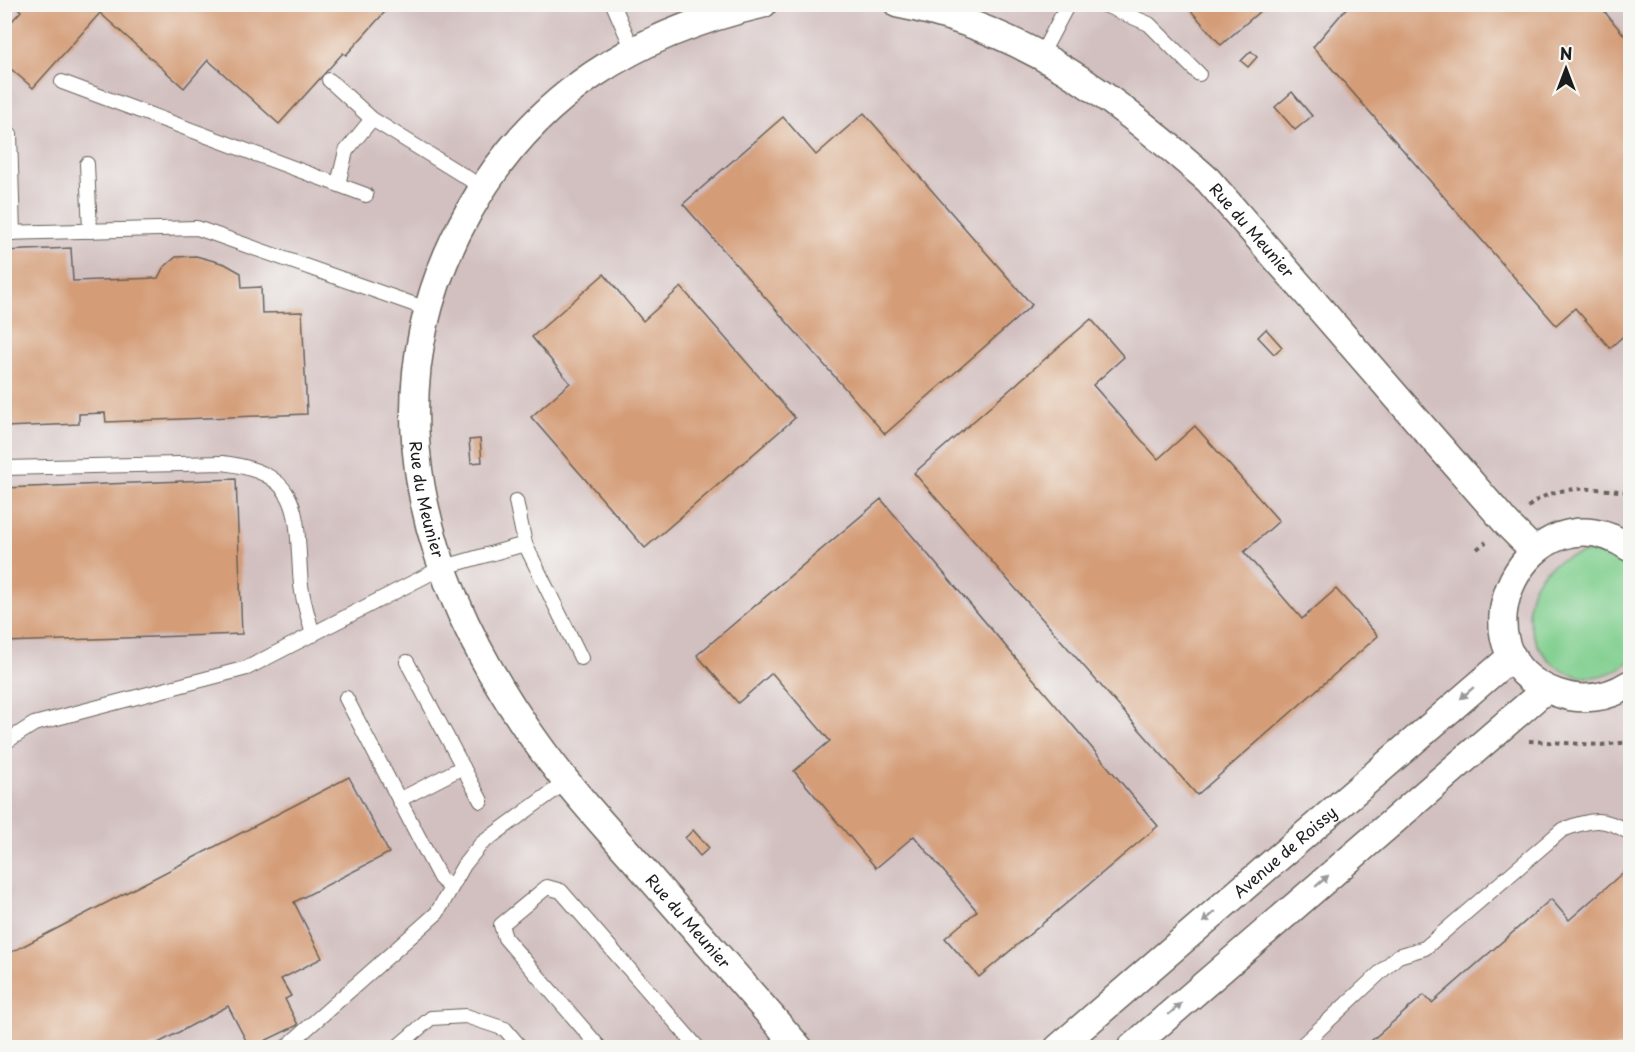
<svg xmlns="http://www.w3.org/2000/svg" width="1635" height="1052" viewBox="0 0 1635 1052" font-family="'Playpen Sans',sans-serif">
  <rect width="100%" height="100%" fill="#f6f6f2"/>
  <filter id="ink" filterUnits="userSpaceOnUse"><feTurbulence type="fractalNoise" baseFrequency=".0167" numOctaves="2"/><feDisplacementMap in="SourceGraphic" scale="12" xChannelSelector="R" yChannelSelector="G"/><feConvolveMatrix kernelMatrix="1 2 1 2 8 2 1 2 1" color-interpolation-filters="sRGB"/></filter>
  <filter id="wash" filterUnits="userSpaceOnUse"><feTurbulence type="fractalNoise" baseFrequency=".008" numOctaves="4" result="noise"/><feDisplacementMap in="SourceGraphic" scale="24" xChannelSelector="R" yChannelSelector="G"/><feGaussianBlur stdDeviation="1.35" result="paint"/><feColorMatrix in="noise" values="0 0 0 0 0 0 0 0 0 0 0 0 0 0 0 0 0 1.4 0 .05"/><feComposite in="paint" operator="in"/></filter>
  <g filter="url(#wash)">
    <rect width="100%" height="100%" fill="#f3e3cc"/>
    <rect fill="#d2bfc0" x="5" y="5" width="1625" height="1042"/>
    <path fill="#81cf8f" stroke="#4e7656" stroke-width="1.5" d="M 1590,552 L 1605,554 L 1630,567 L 1630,661 C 1543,727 1474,567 1590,552 Z"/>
    <g id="blocks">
      <g fill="#d49c77">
        <polygon points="14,4 392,4 346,55 343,53 279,124 208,60 184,88 100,13 33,88 4,63 4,30 21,11"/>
        <polygon points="1185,4 1268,4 1221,45"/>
        <polygon points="1350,4 1598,4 1630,42 1630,330 1610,348 1575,308 1556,325 1313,47"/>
        <polygon points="1251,51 1257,57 1248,67 1241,61"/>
        <polygon points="1292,92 1312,116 1295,130 1275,107"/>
        <polygon points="864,113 1032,305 885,434 683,204 783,117 816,155"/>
        <polygon points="71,248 73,281 158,278 163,268 176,257 196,256 225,264 241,273 242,288 261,287 262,313 302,312 307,414 106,422 105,413 79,414 79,424 4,427 4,251"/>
        <polygon points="604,274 643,321 681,287 795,418 645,548 531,417 570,383 532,337"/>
        <polygon points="1091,319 1124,357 1093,385 1158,459 1195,426 1279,521 1244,552 1302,619 1336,589 1378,636 1197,795 914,473"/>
        <polygon points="1266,329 1282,347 1274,354 1258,337"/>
        <polygon points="480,439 482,462 471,463 469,440"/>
        <polygon points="236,479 242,634 4,642 4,488"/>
        <polygon points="881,499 1158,826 979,977 945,938 977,911 914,836 876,868 794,771 830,741 772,673 738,703 697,655"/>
        <polygon points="349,777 389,853 294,902 322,958 281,979 291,996 285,999 298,1025 250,1048 228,1006 149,1048 4,1048 4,956"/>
        <polygon points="693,830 709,848 700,856 685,838"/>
        <polygon points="1627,869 1630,873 1630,1048 1363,1048 1424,995 1432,1003 1551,899 1569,920"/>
      </g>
    </g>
  </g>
  <g filter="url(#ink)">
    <use href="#blocks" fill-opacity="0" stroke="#67625a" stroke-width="1.5"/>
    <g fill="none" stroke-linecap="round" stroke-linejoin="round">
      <defs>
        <g id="service">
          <polyline points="613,4 633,50"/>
          <polyline points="1102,4 1149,24 1199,74"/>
          <polyline points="1041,55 1068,4"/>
          <polyline points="329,80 372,119 482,187"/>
          <polyline points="62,82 366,195"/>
          <polyline points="10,134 13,233"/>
          <polyline points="87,164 90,231"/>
          <polyline points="338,184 346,151 372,119"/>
          <polyline points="4,233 197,228 427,309"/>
          <path d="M 4,468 L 223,463 C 307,474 295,517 301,585 C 303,602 309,619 313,635"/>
          <polyline points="525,544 581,658"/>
          <polyline points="407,662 481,801"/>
          <polyline points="346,698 440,878 451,888"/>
          <polyline points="4,743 34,724 247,668 441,568 525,544 516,501"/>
          <polyline points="399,800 463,767"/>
          <polyline points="285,1048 437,913 464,865 481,844 567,781"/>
          <polyline points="396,1048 431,1018 466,1016 505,1029 521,1048"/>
          <polyline points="600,1048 505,938 501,925 547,887 561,891 698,1048"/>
          <path d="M 1299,1048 L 1398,956 L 1425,948 L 1562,830 C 1592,819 1603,816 1630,833"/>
        </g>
        <g id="minor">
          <path id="s1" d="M 763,4 C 636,33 534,95 469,211 C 365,395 422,584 539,746 C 573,793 614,836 652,880 C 701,936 750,992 799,1048"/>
          <path id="s2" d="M 898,4 C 1024,28 1114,97 1208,180 L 1508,525 L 1534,551"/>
          <path d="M 1630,548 C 1531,479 1442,653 1557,693 C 1582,702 1608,698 1630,684"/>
          <path id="s3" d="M 1058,1048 L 1512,656"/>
          <polyline points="1131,1048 1546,689"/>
        </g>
      </defs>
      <use href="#service" stroke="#67625a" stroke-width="16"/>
      <use href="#minor" stroke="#67625a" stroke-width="30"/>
      <g stroke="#67625a" stroke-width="4" stroke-dasharray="4.5 4.5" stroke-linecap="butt">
        <path d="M 1528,507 C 1556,482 1595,489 1630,492"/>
        <polyline points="1477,549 1486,542"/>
        <polyline points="1529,741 1601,745 1630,742"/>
      </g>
      <use href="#service" stroke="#fff" stroke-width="14"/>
      <use href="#minor" stroke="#fff" stroke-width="27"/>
    </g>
    <defs><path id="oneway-solid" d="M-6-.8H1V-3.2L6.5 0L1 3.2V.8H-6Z" transform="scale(1.5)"/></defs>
    <g fill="#999">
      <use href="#oneway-solid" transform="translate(1467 693) rotate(139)"/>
      <use href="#oneway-solid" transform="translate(1322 881) rotate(-41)"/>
      <use href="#oneway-solid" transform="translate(1209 917) rotate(139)"/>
      <use href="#oneway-solid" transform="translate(1175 1009) rotate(-41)"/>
    </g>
  </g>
  <g text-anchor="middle" stroke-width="5" stroke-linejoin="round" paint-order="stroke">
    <g font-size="16" fill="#1c1c1c" stroke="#f6f6f2">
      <text dy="6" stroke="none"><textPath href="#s2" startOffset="428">Rue du Meunier</textPath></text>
      <text dy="6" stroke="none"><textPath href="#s1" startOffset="670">Rue du Meunier</textPath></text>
      <text dy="6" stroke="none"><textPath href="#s3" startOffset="300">Avenue de Roissy</textPath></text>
      <text dy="6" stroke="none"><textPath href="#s1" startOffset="1174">Rue du Meunier</textPath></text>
    </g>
  </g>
  <rect width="1635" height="1052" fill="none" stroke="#f6f6f2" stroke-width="24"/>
  <g transform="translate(1566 69)" stroke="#f6f6f2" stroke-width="4.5" paint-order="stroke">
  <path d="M0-4.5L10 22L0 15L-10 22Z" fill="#1c1c1c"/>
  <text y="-9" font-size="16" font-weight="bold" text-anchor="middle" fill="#1c1c1c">N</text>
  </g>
</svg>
